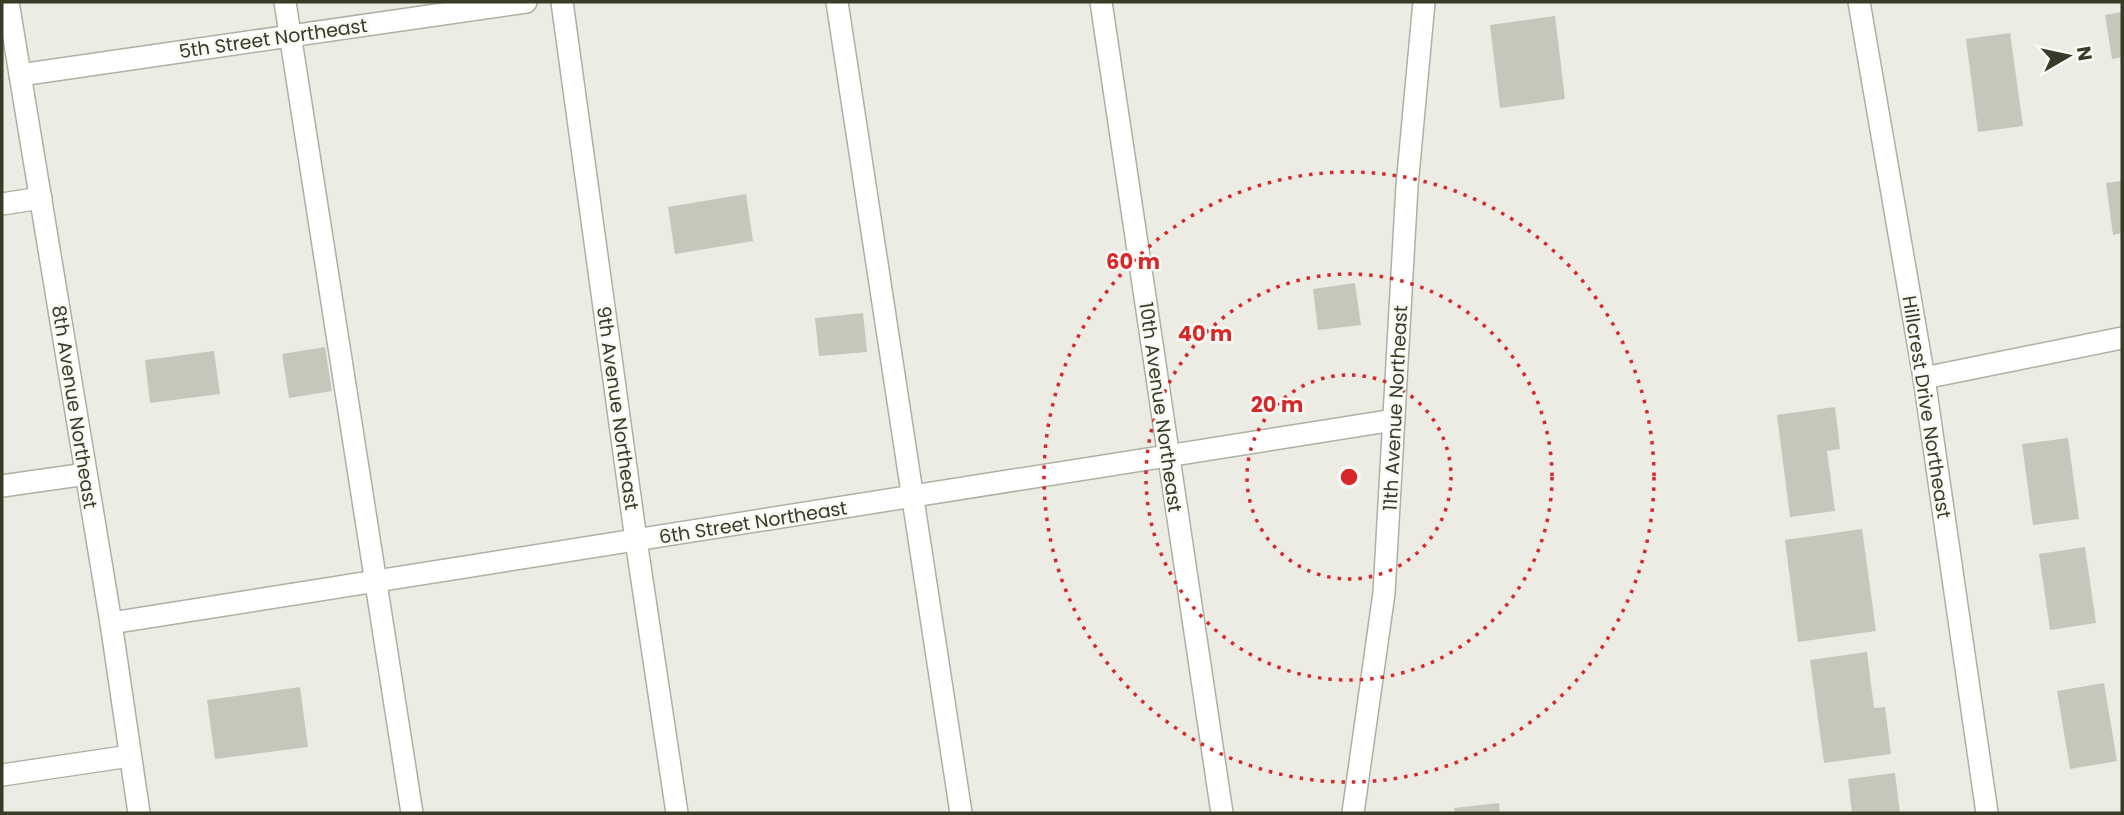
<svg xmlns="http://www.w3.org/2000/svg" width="2124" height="815" viewBox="0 0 2124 815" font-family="Poppins,sans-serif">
  <rect width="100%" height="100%" fill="#ecece4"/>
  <g fill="#c6c7ba">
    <polygon points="2122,12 2122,57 2112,59 2105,15"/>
    <polygon points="1555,16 1565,99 1500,108 1490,25"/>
    <polygon points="2010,33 2023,126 1978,132 1966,39"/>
    <polygon points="2122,181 2122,233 2113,235 2106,183"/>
    <polygon points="746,194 753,241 675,254 668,207"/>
    <polygon points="1355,283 1361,325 1318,330 1313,289"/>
    <polygon points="863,313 867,352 819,356 815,318"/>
    <polygon points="325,347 332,391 289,398 282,354"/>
    <polygon points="214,351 220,394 150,403 145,360"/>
    <polygon points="1835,407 1840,449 1827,451 1835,511 1790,517 1777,415"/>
    <polygon points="2068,438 2079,519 2033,525 2022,444"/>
    <polygon points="1862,529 1876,631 1798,642 1785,540"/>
    <polygon points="2085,547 2096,623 2050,630 2039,554"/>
    <polygon points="1867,652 1874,708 1885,707 1891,754 1824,763 1810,660"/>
    <polygon points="2104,683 2117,761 2070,769 2057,691"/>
    <polygon points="300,687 308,747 215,759 207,700"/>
    <polygon points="1895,773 1900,813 1852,813 1848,779"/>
    <polygon points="1499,803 1500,813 1455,813 1454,808"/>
  </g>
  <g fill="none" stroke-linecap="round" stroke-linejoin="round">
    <defs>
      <g id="minor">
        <polyline points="8,2 111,623 139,813"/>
        <polyline points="285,2 412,813"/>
        <polyline points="562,2 636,540 677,813"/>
        <polyline points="837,2 961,813"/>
        <polyline points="1101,2 1222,813"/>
        <polyline points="1859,2 1924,378 1987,813"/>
        <polyline points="20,75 526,2"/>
        <polyline points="2,204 41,198"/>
        <polyline points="1924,378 2122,338"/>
        <polyline points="2,486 86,474"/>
        <polyline points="111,623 1394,420"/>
        <polyline points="2,775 130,756"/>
        <polyline points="1353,813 1384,593 1407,186 1424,2"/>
      </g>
    </defs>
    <use href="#minor" stroke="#aeb0a3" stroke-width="24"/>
    <use href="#minor" stroke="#fff" stroke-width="21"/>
  </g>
  <g fill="none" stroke="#d62828" stroke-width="3.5" stroke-dasharray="3.5 7">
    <circle cx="1349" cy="477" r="102"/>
    <circle cx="1349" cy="477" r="203"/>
    <circle cx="1349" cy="477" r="305"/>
  </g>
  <g text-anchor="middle" stroke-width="5" stroke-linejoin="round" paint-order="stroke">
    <g font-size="19" fill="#363c25" stroke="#f9f9f5">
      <text transform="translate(273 38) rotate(-8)" y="7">5th Street Northeast</text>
      <text transform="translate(75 407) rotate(81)" y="7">8th Avenue Northeast</text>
      <text transform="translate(1161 407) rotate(82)" y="7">10th Avenue Northeast</text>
      <text transform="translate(1927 407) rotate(81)" y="7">Hillcrest Drive Northeast</text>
      <text transform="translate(618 408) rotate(82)" y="7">9th Avenue Northeast</text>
      <text transform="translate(1395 408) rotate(-87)" y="7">11th Avenue Northeast</text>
      <text transform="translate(753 522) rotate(-9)" y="7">6th Street Northeast</text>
    </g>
  </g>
  <circle cx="1349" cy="477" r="10" fill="#d62828" stroke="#f9f9f5" stroke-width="3.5"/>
  <g font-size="21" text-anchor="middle" font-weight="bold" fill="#d62828" stroke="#f9f9f5" stroke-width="5" stroke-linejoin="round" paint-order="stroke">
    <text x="1133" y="269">60 m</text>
    <text x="1205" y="341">40 m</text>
    <text x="1277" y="412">20 m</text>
  </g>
  <rect width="2124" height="815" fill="none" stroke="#363c25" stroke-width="7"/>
  <g transform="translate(2068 56) rotate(81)" stroke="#f9f9f5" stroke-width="5" paint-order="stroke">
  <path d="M0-5L12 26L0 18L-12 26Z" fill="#363c25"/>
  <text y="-10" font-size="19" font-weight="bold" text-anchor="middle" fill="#363c25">N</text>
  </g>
</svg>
